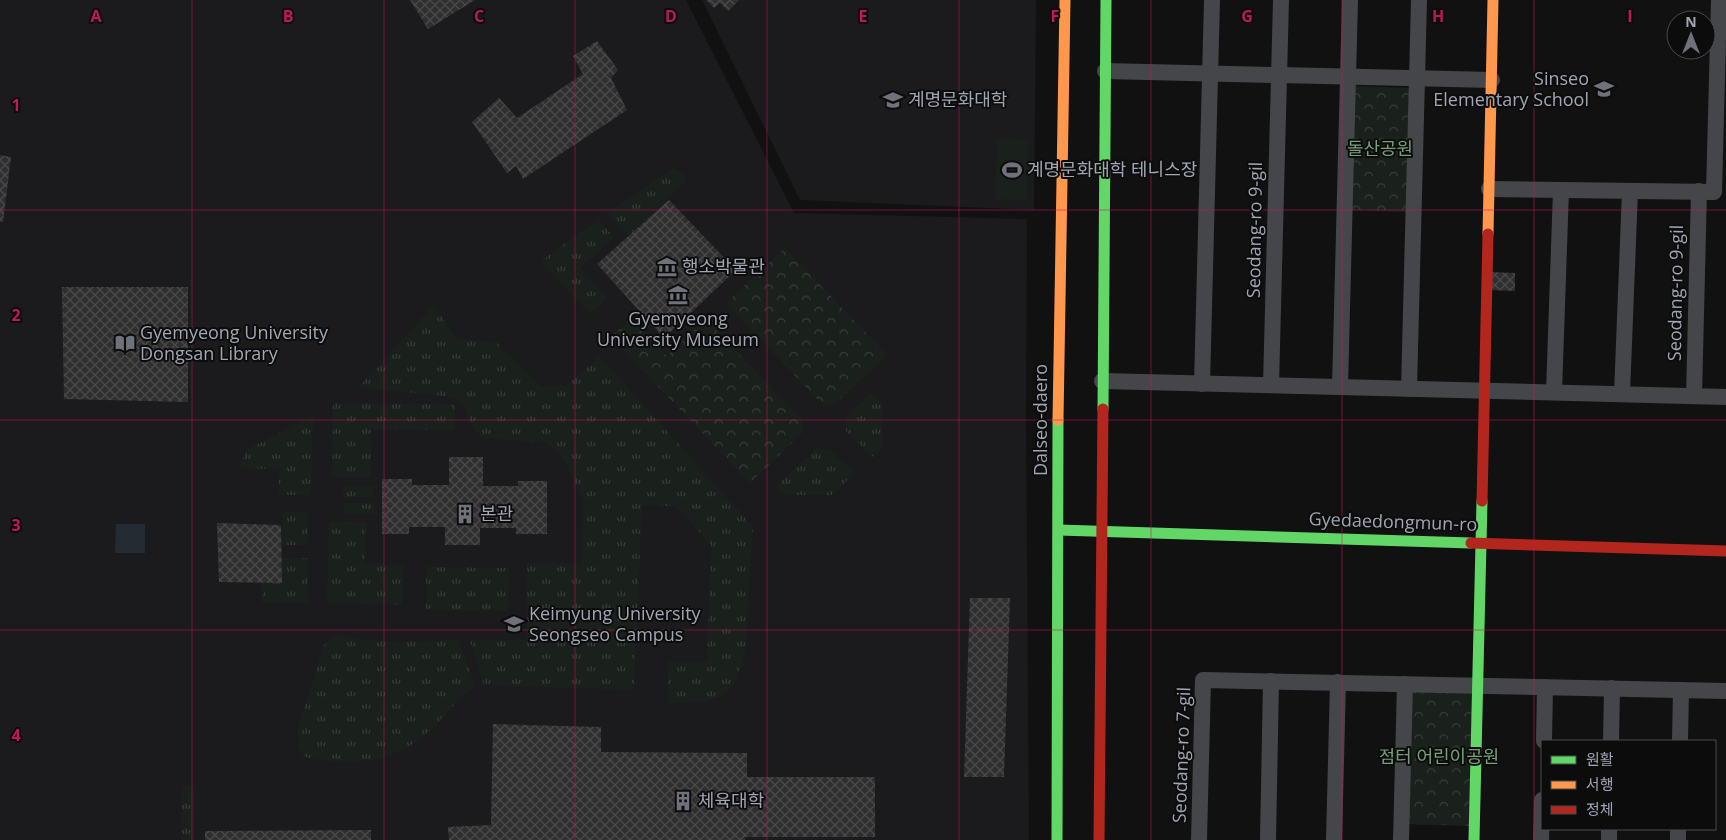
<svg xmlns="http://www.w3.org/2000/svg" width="1726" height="840" viewBox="0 0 1726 840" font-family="'Open Sans','Noto Sans KR',sans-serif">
  <defs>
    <pattern id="grass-tufts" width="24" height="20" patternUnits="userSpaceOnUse" patternTransform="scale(1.25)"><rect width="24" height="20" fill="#1a201b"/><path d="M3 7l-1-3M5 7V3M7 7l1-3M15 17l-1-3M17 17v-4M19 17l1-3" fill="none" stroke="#383d3a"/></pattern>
    <pattern id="park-crowns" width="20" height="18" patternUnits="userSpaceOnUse" patternTransform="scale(1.25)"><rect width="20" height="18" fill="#1a201b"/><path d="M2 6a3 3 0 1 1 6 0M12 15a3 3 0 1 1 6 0" fill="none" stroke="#383d3a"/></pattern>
    <pattern id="building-cross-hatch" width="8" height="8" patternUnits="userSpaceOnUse" patternTransform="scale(1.25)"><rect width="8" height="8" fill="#2f2f30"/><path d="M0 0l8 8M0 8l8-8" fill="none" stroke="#4a4a4c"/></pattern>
  </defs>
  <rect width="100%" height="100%" fill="#111"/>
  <g fill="#1b1b1d">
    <polygon points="0,0 686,0 794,213 1027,219 1026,418 1029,840 0,840"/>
    <polygon points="702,0 1036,0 1034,210 800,200"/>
  </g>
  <g fill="url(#grass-tufts)">
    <polygon points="674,168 688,179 628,236 607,213"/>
    <polygon points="598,220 614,237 580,268 607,298 590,314 541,261"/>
    <path d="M 434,305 L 456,339 L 496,342 L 540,386 L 566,386 L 599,356 L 753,527 L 745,654 L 734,684 L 726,694 L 706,701 L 668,704 L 668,662 L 707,662 L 711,545 L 676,506 L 642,505 L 634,690 L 484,685 L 470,640 L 527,640 L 527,563 L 582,564 L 583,499 L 563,458 L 558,451 L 545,443 L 482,437 C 467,426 472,406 452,397 L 359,387 Z"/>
    <polygon points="871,393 882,403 882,448 872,457 846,431 846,417"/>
    <polygon points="333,403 455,404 455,430 372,429 371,477 332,477"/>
    <polygon points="313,416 311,495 279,495 279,469 240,468 246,450"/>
    <polygon points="817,448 830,450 854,473 832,495 786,495 776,486"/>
    <polygon points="343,486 374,486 373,497 343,497"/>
    <rect x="344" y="503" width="30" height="11"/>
    <polygon points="283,512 308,512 308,545 282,545"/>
    <polygon points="329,521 366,522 365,563 403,565 402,605 327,603"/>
    <polygon points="282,558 308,558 308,603 262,603 262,583 282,582"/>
    <polygon points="426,567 509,568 508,611 426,610"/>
    <path d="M 340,635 C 352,636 363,640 375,641 C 402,643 430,641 458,639 L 475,686 C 455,700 443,720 425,735 C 394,762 344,767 305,757 L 298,747 L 298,728 L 324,645 L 331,638 Z"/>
    <polygon points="182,786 195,786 194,840 181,840"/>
  </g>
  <g fill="url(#park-crowns)">
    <polygon points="1353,86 1412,88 1407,212 1349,210"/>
    <polygon points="785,248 887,355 834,405 822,404 726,303"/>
    <polygon points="631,318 667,356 706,319 802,420 803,432 750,483 611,337"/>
    <polygon points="1408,688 1473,690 1469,826 1405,824"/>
  </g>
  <polygon fill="#1a201b" points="997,139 1028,140 1027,201 995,199"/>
  <polygon fill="#252b33" points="116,524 145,524 145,553 115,553"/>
  <g fill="url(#building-cross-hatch)">
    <polygon points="410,0 475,0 428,29"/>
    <polygon points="706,0 739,0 728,11 720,3 714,8"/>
    <polygon points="597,41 618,70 611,78 627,110 523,179 516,166 507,173 472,122 499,98 517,118 583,74 573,56"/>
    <polygon points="0,155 11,157 3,222 0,221"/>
    <polygon points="669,200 736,270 664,338 597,264"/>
    <polygon points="1490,272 1515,273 1515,291 1489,290"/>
    <polygon points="62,287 188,287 188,402 64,399"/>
    <polygon points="449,457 483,457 483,486 518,486 518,481 547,481 547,534 516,534 516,528 480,528 480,545 445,545 445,527 409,527 409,534 382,534 382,479 412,479 412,485 449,485"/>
    <polygon points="217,523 281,525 282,583 219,582"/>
    <polygon points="970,598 1010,598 1004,777 964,777"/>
    <polygon points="493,724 601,727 601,752 747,753 747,777 875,777 875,837 745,837 745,840 449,840 448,827 491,825"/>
    <polygon points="371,830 371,840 205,840 205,831"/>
  </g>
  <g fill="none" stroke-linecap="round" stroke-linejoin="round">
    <g stroke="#45464a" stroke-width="16">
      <polyline points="1105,71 1492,80"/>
      <polyline points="1489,189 1714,192 1719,0"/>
      <polyline points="1102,381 1726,397"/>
      <polyline points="1202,384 1212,0"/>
      <polyline points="1271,385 1281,0"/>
      <polyline points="1340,387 1350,0"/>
      <polyline points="1409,389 1419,0"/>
      <polyline points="1554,392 1561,190"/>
      <polyline points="1622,394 1630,191"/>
      <polyline points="1694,396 1699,191"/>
      <polyline points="1544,741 1545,687"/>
      <polyline points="1611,741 1612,688"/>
      <polyline points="1680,741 1681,690"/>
      <polyline points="1199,840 1203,680 1726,691"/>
      <polyline points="1268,840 1271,681"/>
      <polyline points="1334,840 1338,682"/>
      <polyline points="1401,840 1405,684"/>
      <polyline points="1541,840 1542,800"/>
      <polyline points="1609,840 1609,829"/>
      <polyline points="1678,840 1678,829"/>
    </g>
    <g stroke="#63d668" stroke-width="11">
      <polyline points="1103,409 1106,0"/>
      <polyline points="1059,530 1471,543"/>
      <polyline points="1057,840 1058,420"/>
      <polyline points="1474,840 1482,501"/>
    </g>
    <g stroke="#ff974d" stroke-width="11">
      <polyline points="1488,234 1493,0"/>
      <polyline points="1058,420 1065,0"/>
    </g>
    <g stroke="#b3261e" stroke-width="11">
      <polyline points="1482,501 1488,234"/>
      <polyline points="1471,543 1726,551"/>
      <polyline points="1099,840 1103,409"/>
    </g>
  </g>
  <path fill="none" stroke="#c2185b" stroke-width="1" stroke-opacity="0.55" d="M 192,0 L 192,840M 384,0 L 384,840M 575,0 L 575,840M 767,0 L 767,840M 959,0 L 959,840M 1151,0 L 1151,840M 1342,0 L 1342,840M 1534,0 L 1534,840M 0,210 L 1726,210M 0,420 L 1726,420M 0,630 L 1726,630"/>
  <defs>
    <symbol id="school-bare" viewBox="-9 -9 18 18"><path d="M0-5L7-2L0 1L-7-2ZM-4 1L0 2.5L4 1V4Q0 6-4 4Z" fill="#6f727a" stroke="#0c0c0d" stroke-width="2.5" paint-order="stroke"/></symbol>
    <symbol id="university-bare" viewBox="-9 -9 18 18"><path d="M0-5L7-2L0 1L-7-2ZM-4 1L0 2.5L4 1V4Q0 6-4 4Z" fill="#6f727a" stroke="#0c0c0d" stroke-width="2.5" paint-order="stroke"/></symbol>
    <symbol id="stadium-bare" viewBox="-9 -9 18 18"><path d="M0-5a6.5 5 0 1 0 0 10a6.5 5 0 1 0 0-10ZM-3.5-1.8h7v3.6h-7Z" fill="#6f727a" stroke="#0c0c0d" stroke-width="2.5" paint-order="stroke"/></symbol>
    <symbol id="museum-bare" viewBox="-9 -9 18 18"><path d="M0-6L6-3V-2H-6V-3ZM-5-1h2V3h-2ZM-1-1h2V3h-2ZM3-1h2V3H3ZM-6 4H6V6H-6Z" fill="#6f727a" stroke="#0c0c0d" stroke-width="2.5" paint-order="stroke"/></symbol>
    <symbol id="library-bare" viewBox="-9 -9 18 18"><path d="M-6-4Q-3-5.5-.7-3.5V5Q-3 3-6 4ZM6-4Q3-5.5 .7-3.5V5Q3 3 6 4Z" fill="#6f727a" stroke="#0c0c0d" stroke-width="2.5" paint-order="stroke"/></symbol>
    <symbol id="building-bare" viewBox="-9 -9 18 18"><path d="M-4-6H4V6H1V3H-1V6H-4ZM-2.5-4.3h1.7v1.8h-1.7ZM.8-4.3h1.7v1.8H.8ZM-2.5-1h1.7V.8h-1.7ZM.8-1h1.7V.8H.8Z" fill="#6f727a" stroke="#0c0c0d" stroke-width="2.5" paint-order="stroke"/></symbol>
  </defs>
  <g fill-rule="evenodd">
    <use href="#school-bare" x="1590" y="75" width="28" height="28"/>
    <use href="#university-bare" x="879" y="86" width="28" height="28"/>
    <use href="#stadium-bare" x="998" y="156" width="28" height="28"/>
    <use href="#museum-bare" x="653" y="253" width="28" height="28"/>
    <use href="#museum-bare" x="664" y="281" width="28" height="28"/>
    <use href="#library-bare" x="111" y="329" width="28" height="28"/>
    <use href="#building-bare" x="451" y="500" width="28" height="28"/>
    <use href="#university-bare" x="500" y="610" width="28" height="28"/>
    <use href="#building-bare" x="669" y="787" width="28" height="28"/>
  </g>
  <g text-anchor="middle" stroke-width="4" stroke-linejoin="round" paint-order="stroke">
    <g font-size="18" fill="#a1a6b3" stroke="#0c0c0d" text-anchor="start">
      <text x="1589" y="85" text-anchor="end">Sinseo<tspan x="1589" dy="21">Elementary School</tspan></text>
      <text x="908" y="106">계명문화대학</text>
      <text x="1027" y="176">계명문화대학 테니스장</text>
      <text x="682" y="273">행소박물관</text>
      <text x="678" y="325" text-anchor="middle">Gyemyeong<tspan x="678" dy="21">University Museum</tspan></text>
      <text x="140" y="339">Gyemyeong University<tspan x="140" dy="21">Dongsan Library</tspan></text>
      <text x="480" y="520">본관</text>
      <text x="529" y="620">Keimyung University<tspan x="529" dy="21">Seongseo Campus</tspan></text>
      <text x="698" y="807">체육대학</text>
    </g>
    <g font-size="18" fill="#779f7c" stroke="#0c0c0d">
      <text x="1380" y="155">돌산공원</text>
      <text x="1439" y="763">점터 어린이공원</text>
    </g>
    <g font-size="18" fill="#a1a6b3" stroke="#0c0c0d">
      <text transform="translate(1255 230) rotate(-89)" y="6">Seodang-ro 9-gil</text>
      <text transform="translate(1676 293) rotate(-89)" y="6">Seodang-ro 9-gil</text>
      <text transform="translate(1041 420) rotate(-90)" y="6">Dalseo-daero</text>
      <text transform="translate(1393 522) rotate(2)" y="6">Gyedaedongmun-ro</text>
      <text transform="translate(1182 755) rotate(-88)" y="6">Seodang-ro 7-gil</text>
    </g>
  </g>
  <g font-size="16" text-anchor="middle" font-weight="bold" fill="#c2185b" stroke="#0c0c0d" stroke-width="4" stroke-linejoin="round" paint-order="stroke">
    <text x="96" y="22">A</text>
    <text x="288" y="22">B</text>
    <text x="479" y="22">C</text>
    <text x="671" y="22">D</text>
    <text x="863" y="22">E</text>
    <text x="1055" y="22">F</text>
    <text x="1247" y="22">G</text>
    <text x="1438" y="22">H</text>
    <text x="1630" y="22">I</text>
    <text x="16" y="111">1</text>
    <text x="16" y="321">2</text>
    <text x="16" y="531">3</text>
    <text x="16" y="741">4</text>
  </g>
  <rect x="1541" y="740" width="175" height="90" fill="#0c0c0d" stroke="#484a4f"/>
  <rect x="1551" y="756" width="25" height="8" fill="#63d668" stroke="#484a4f"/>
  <text x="1586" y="765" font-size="15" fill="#a1a6b3">원활</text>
  <rect x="1551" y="781" width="25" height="8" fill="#ff974d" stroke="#484a4f"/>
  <text x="1586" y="790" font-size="15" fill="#a1a6b3">서행</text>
  <rect x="1551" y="806" width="25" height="8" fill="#b3261e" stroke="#484a4f"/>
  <text x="1586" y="815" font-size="15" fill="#a1a6b3">정체</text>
  <g transform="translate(1691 35)"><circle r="24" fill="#0c0c0d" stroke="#484a4f"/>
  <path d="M0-4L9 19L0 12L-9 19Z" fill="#6f727a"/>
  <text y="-8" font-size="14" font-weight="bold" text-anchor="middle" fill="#a1a6b3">N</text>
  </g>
</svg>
